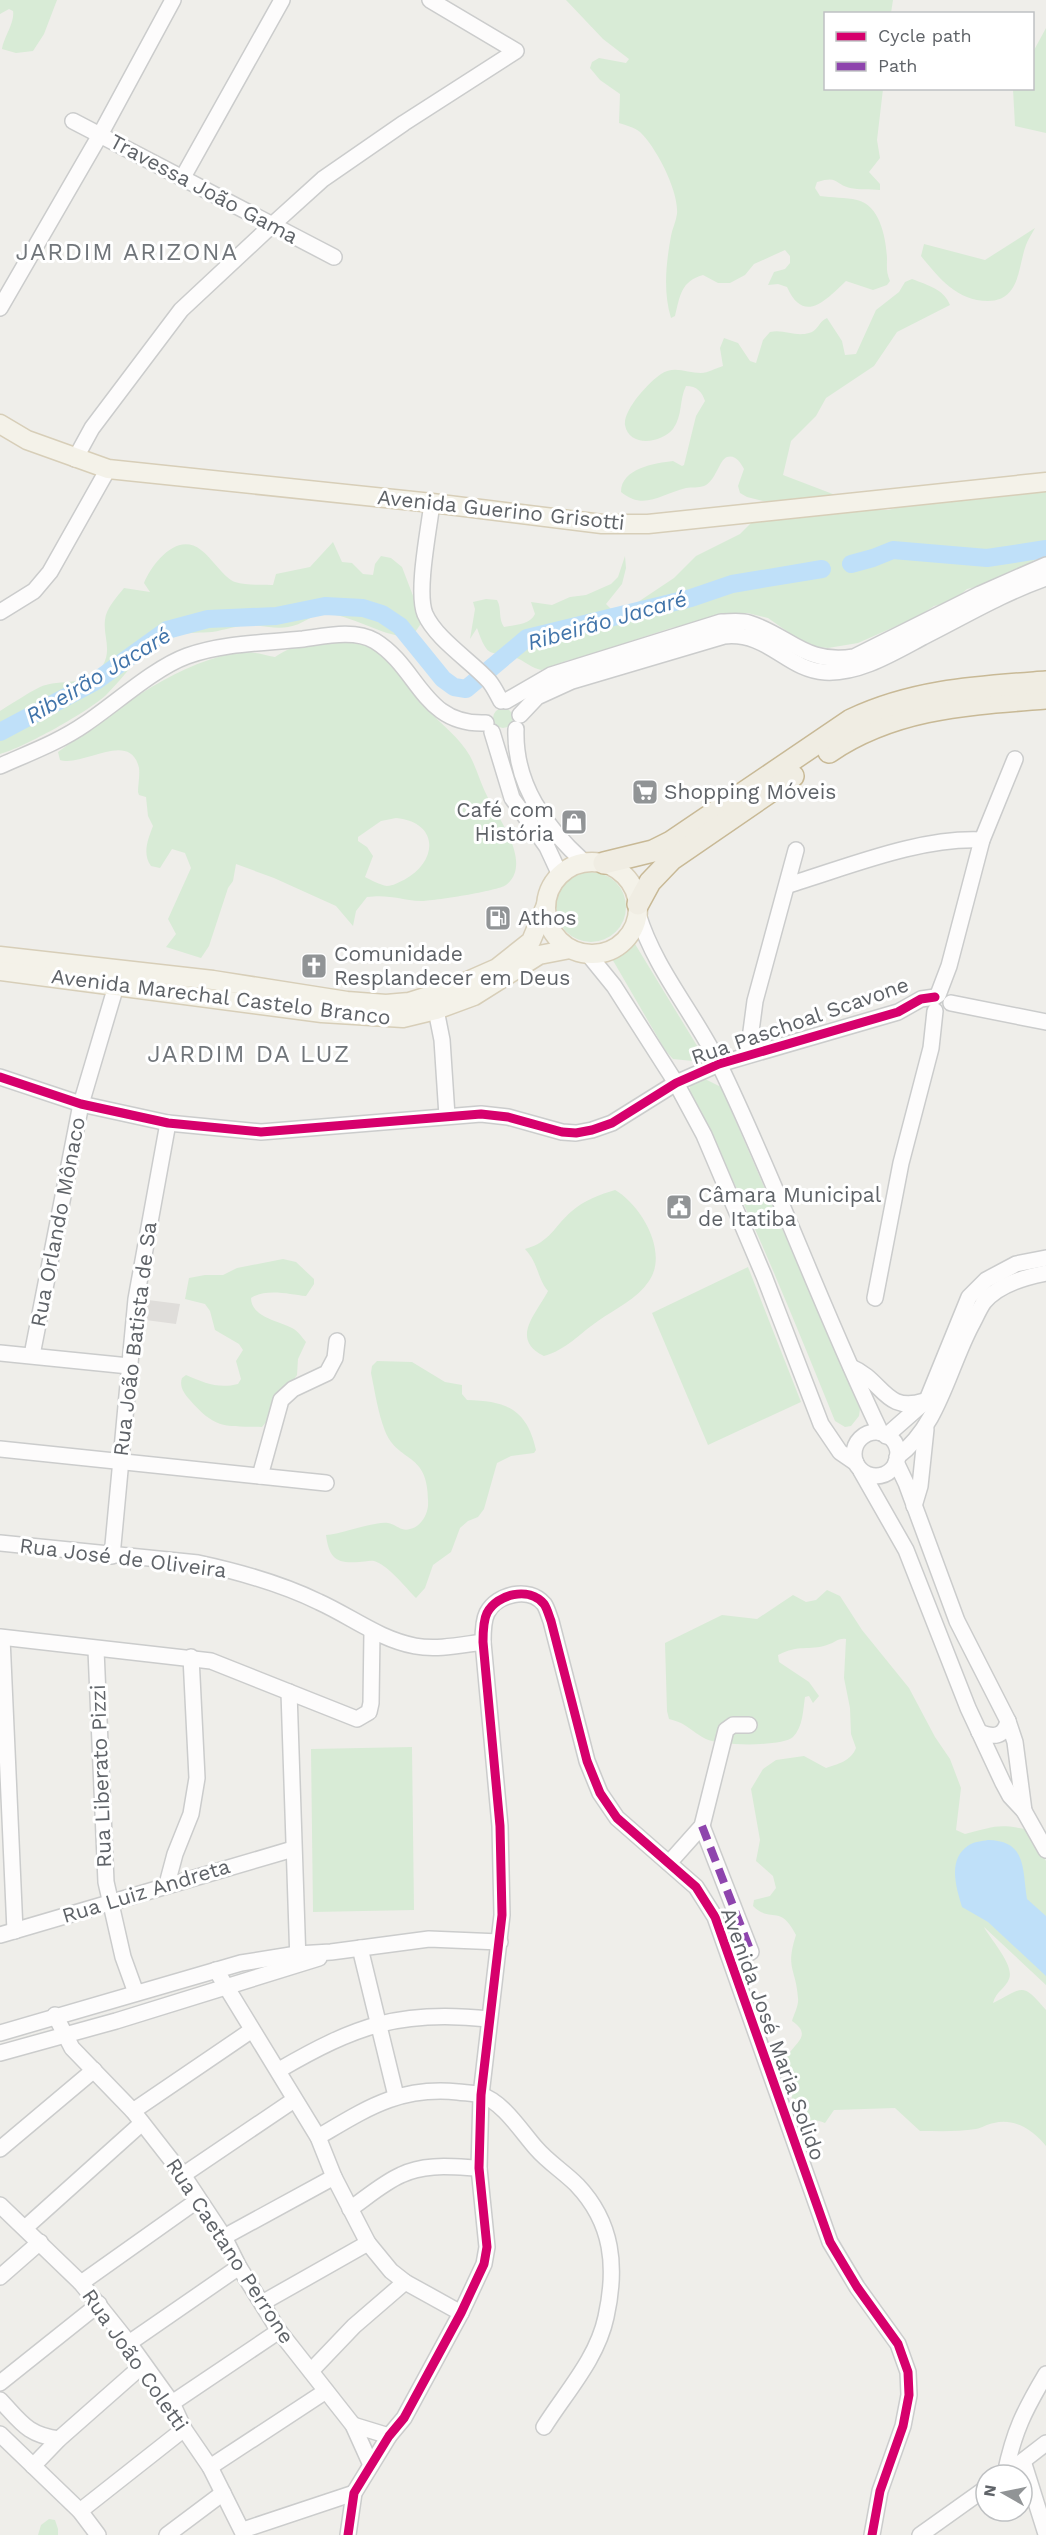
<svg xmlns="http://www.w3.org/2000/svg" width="1046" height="2535" viewBox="0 0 1046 2535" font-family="'Work Sans',sans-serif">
  <rect width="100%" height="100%" fill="#efeeea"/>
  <polygon fill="#dfddda" points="140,1299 180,1304 176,1324 138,1319"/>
  <g fill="#d8ebd6" fill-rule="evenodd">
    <path d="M 0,0 L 57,0 L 44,34 L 33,51 L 16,53 L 2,49 C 4,37 15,22 13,11 L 9,9 L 0,14 Z"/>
    <path d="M 566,0 L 893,0 L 891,13 L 826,14 L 826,88 L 883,89 L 877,140 L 880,158 L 869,172 L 880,184 L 880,190 C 870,189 859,190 850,188 C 834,184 839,175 817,182 L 815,188 L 820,196 C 832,198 845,197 857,200 C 880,205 886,238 887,258 C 887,267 886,272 890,281 L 887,285 L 873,290 L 846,281 C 826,300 804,325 787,287 L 778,284 L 768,285 L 774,272 L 785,269 L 790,263 L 790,256 L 785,250 L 754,264 L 745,275 L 730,283 L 718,283 L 703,275 C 681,281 680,296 675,316 L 671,318 C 663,292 666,263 671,236 C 672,229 676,222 677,214 C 679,191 656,147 640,132 C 634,127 625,125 619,123 L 620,94 L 600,80 L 590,68 L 592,62 L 599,58 L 626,63 L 629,59 L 603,39 Z"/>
    <polygon points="1046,28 1046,133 1015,126 1013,89 1032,88 1033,52"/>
    <path d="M 1035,228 C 1032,234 1028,239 1026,245 C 1021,258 1020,277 1012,289 C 1006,298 997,301 988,301 C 957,301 939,278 921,256 L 924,244 L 985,260 Z"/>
    <path d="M 912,279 C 927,285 944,289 950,305 L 897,332 L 874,366 L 826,398 L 816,416 L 791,441 L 783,475 L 872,509 L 888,510 L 924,501 L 1046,488 L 1046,554 L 991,583 L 967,589 L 952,602 L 934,606 L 919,616 L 858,643 L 828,648 L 808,646 L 768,618 L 747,613 L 671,628 L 631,641 L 606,653 L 589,658 L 569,660 L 541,670 C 532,668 527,663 519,659 C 492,646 490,666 477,628 L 470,639 L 475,609 L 473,602 L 486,599 L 497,600 C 502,608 498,619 504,627 C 514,625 530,625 535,614 L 531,602 L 552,605 L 570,597 L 586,595 L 611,584 L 618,577 L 625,556 L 626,568 L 622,584 L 606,604 L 611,609 L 632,606 L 674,578 L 696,556 L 740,534 L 771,503 L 747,497 L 740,493 L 738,486 L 744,469 C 741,463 735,454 727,457 C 719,460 716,481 704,486 C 699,488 691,487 686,488 C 661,494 644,511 621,492 C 621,468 656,463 673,461 L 682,466 L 684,465 L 696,416 L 705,401 C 702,392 697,386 686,386 C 679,400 683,415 673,429 C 662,443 629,448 625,425 C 623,410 649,382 661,374 C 674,365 687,373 701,373 C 708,373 716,368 723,366 L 720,348 L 724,338 L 738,343 L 750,361 L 756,363 L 763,340 L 770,332 C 784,329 795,337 809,333 C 818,331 819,321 827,318 L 842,341 L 845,355 L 856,354 L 876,310 L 899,292 L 905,282 Z"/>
    <path d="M 333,542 L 342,562 L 352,563 L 363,574 L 373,575 L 375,564 L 381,556 L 391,558 L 402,567 L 420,614 L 420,625 L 413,635 C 390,642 353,614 326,614 C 311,614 303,625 288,627 C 277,629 264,626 252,625 C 238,625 225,630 212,632 C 201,633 190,632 180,635 C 142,645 132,669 107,694 C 90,711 23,748 0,754 L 0,711 C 13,703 26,694 40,687 C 60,678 90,688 103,665 C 112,649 103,636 105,620 C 106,608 117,597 124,588 L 150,592 L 144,583 C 152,564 177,531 201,550 C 211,557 225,579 235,582 C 246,586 262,584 273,585 L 276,574 L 310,567 Z"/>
    <path d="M 351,640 C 363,644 375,648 384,656 C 401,671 411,693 427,709 C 442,725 459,737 470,756 C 477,769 481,785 488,798 C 499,819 533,864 506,885 C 498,891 433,901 421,901 C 400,900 390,894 367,897 L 356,911 L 353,926 L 336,906 L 274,878 L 236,864 L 233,881 L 228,888 L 209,946 L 201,958 L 166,947 L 176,934 L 168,919 L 191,868 L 185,853 L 172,849 L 160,868 L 151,866 C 142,854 148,839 153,826 L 148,816 L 146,797 L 139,795 L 138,792 C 138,785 140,775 139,768 C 130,729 82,768 60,760 L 58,752 C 112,714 167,667 234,653 C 248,650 261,654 275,657 C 298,641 324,641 351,640 ZM 396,818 C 439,822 439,861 404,880 C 399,882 393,886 387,886 C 380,885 371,880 365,877 L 373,856 L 367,847 L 358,841 L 358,837 L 381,821 Z"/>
    <circle cx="503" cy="718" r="10"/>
    <circle cx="591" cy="907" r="35"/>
    <polygon points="631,944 635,944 699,1049 698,1056 693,1061 673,1059 665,1050 611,957"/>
    <path d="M 697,1079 L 705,1079 L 721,1087 L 860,1409 L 859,1416 L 851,1426 L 845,1427 L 835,1421 C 790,1310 745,1198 689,1091 L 691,1083 Z"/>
    <path d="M 615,1190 C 641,1205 669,1252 649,1281 C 637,1299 615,1309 598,1321 C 579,1334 566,1350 544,1356 C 509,1339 537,1313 548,1291 C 537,1278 539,1264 525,1249 C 551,1242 554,1226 572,1211 C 583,1201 601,1194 615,1190 Z"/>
    <path d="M 283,1259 L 296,1262 L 314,1279 L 314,1284 L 306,1296 C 289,1294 266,1288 251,1298 C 251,1317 279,1321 292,1328 C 298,1331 302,1337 306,1342 L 298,1359 L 297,1375 L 288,1388 L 278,1408 L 262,1427 C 224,1426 216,1430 189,1399 C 184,1393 179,1386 182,1378 L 186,1375 C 205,1383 218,1389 238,1384 L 241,1379 L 236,1361 L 243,1350 L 239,1344 L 215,1330 L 210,1311 L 205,1304 L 185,1299 L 189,1278 L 205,1275 L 223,1275 L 237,1268 Z"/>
    <polygon points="748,1267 801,1402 708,1445 652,1313"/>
    <path d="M 377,1361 L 412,1362 L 445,1382 L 462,1385 L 462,1394 L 467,1400 C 506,1401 527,1409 536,1450 L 534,1453 L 511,1456 L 497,1463 L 484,1509 L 478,1517 L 468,1521 L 460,1528 L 451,1552 L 433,1565 L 425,1588 L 416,1598 C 406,1588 388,1565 374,1561 C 370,1560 363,1562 359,1562 C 336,1564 329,1558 326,1535 C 342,1534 375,1521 388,1523 C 396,1524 401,1532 410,1529 C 420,1527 427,1516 428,1506 C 430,1450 399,1465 385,1431 C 378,1413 375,1392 371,1373 L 372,1366 Z"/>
    <path d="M 827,1590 L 840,1596 L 862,1630 L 909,1688 L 935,1737 L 950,1759 L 961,1788 L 956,1830 L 965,1834 C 995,1827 996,1823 1029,1830 L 1046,1861 L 1046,1985 L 984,1927 C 990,1939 1015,1965 1009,1979 C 1006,1988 996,1991 993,2003 C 1024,1988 1021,1981 1046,2010 L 1046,2146 C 1033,2130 1015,2118 994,2123 C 987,2124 982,2128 976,2129 C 957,2132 939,2131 920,2131 L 895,2108 L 834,2110 L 825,2123 C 812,2117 805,2124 796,2119 L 785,2062 C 789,2045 816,2037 792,2021 C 794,2014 799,2005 798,1998 C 796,1968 785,1969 796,1935 C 780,1903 771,1924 753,1906 L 754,1900 L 770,1896 L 776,1888 L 773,1876 L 756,1861 L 760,1840 L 751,1789 L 763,1769 L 776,1760 L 804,1756 L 826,1768 C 838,1764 851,1761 856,1748 L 851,1734 L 850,1708 L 844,1678 L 846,1639 C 837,1638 835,1643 827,1645 C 809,1651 799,1644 778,1655 L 779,1662 L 809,1682 L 819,1696 L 813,1703 L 809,1696 L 805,1697 C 803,1710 803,1727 793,1737 C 781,1747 720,1746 706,1739 C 690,1731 689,1724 669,1719 L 667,1711 L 665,1643 L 722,1615 L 757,1619 L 793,1595 L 806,1602 L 816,1600 Z"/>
    <polygon points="412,1747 414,1910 313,1912 311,1749"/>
    <polygon points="49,2519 55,2520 58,2529 58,2535 38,2535 41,2525"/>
  </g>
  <path fill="#bfe0f9" d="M 988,1840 C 1027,1841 1022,1868 1027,1899 L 1046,1916 L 1046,1976 L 988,1922 L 962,1907 C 956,1887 947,1859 969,1845 C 974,1842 982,1841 988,1840 Z"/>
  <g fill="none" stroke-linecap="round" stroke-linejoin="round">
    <g stroke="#bfe0f9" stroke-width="18">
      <polyline points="851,564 873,558 893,550 987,558 1046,549"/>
      <polyline points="0,732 96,681 167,630 208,619 276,616 325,606 363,608 382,614 400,626 443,679 454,687 466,689 527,638 691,598 732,584 822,569"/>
    </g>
    <defs>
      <g id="minor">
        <polyline points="73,121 334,257"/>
        <polyline points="183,177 282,0"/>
        <polyline points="0,308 100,135 173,0"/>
        <polyline points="75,459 92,428 181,310 271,226 323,179 404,123 516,51 430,0"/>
        <path d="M 432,503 C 429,529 416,592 425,614 C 436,639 471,661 489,681 C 494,687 497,694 501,701"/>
        <polyline points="0,612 34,591 50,572 108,469"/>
        <path d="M 506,701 L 551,675 L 721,622 C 730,622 740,620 749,623 C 790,636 805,665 854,657 L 980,594 L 1046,565"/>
        <path d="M 520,715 L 537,697 L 572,681 L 724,636 C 768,631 787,670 825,672 C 859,674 893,653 923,637 C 963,617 1003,593 1046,578"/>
        <path d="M 516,729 C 514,784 545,827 584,862"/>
        <polyline points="492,732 512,798 547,847 560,875"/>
        <path d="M 0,766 C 29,753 59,742 85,724 C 115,704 154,668 187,656 C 223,643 265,643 303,639 C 325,636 355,629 375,641 C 419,668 423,726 486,723"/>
        <path d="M 788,885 C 848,867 919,837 982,840"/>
        <path d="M 638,914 C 655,970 695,1014 720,1066 C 778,1186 823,1313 881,1433"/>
        <polyline points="588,954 614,986 676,1083 704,1135 764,1276 821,1424 840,1452 856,1463"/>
        <polyline points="938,995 949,966 982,840 1015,759"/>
        <polyline points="951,1003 1046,1022"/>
        <polyline points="436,1010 442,1040 447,1116"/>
        <polyline points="748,1054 755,1001 796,850"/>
        <polyline points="0,1077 81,1104 168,1123 261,1132 481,1114 508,1117 562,1132 576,1133 592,1130 612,1123 676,1083 719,1064 898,1012 921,999 935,997"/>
        <polyline points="875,1298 901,1163 931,1048 935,1011"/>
        <polyline points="0,1353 129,1366"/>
        <polyline points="32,1355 81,1104 116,986"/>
        <path d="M 851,1367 C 883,1380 885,1414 924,1401"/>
        <circle cx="876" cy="1454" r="22"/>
        <polyline points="886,1436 927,1400 969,1297 986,1280 1016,1264 1046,1258"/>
        <polyline points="0,1449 326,1483"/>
        <path d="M 897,1457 C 938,1427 948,1370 971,1326 C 975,1319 979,1309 984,1302 C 998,1285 1025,1277 1046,1273"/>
        <polyline points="896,1462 906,1483 957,1621 1008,1721 1015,1742 1024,1811"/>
        <polyline points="861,1471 906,1550 968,1708 1003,1783 1010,1796 1024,1811 1046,1850"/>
        <polyline points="260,1476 281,1400 293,1389 327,1373 335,1358 337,1341"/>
        <polyline points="914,1506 920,1486 926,1429"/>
        <path d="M 0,1543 L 198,1563 C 240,1572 280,1583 319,1602 C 352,1617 379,1639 415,1646 C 437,1650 460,1645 483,1642"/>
        <polyline points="112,1556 136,1299 168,1123"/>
        <polyline points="0,1637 211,1661 357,1719 369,1712 371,1703 372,1632"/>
        <polyline points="2,1638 15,1931"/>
        <polyline points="96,1650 106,1882 123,1957 136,1993"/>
        <polyline points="289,1692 298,1962"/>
        <path d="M 979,1732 C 994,1738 1004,1737 1008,1721"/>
        <polyline points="702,1826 751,1952"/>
        <polyline points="669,1863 702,1826 726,1730 733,1725 749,1725"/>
        <polyline points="167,1884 175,1854 191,1814 197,1778 191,1657"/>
        <polyline points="0,1935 293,1849"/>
        <polyline points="360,1948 396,2096"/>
        <polyline points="216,1970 318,2137 334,2177 368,2243 391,2271 405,2282 461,2313"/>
        <polyline points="55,2015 72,2048 133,2111 183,2175 224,2237 239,2267 279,2331 353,2425 371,2465"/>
        <polyline points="0,2033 241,1963 297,1954 331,1952 429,1939 500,1942"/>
        <polyline points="0,2053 116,2021 319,1958"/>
        <path d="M 279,2070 C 355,2026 400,2009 489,2019"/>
        <polyline points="133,2111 252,2030"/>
        <path d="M 318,2137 C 366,2109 399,2086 458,2092 C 465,2093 474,2093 481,2095 C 503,2102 521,2131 536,2148 C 548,2162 564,2172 577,2185 C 613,2223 617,2267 606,2317 C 597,2359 566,2392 544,2427"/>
        <polyline points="0,2149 94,2070"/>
        <polyline points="183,2175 294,2100"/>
        <polyline points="0,2205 81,2283 129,2343 172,2403 184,2429 210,2467 244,2535"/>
        <path d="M 350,2209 C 366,2198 383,2183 401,2175 C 425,2163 454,2167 479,2168"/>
        <polyline points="25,2228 142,2123"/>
        <polyline points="224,2237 334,2177"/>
        <polyline points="0,2277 40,2242"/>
        <polyline points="81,2283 198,2200"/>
        <polyline points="262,2303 368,2243"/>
        <polyline points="129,2343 239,2267"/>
        <polyline points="311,2371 354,2326 405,2282"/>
        <polyline points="0,2383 99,2304"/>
        <path d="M 0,2400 C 21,2422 27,2435 59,2439"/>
        <polyline points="172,2403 279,2331"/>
        <polyline points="353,2425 389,2436"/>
        <polyline points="0,2434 80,2511 98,2535"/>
        <polyline points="1023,2461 1046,2534"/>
        <polyline points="33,2466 59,2439 143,2365"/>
        <polyline points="210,2467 326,2391"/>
        <polyline points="1015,2467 1046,2443"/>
        <path d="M 1005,2474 C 1014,2431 1024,2411 1046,2374"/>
        <polyline points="80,2511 184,2429"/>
        <polyline points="243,2530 354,2493"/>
        <polyline points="167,2535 223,2493"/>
        <path d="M 348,2535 L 354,2493 L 389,2436 L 404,2418 L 461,2313 L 484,2264 L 487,2247 L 479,2168 L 481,2095 L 502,1915 L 500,1826 L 483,1642 C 483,1633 483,1621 487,1613 C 497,1594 529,1586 544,1604 C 547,1608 549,1616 551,1621 L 587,1761 L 600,1793 L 617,1818 L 696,1887 L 715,1917 L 830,2242 L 857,2287 L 898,2344 L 908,2372 L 909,2395 L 903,2426 L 880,2491 L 872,2535"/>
        <polyline points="920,2535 986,2488"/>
      </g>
      <g id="major">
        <polyline points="0,424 27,440 108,469 432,503 602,524 648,524 1046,482"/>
        <circle cx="592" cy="908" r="46"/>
        <polyline points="0,956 213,980 347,1001 386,1004 409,1002 447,990 497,968 531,941 546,905"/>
        <polyline points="0,971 322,1013 403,1018 436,1010 474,996 539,955 570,949"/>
      </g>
      <g id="highway">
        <path d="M 829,752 C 895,707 970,704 1046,698"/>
        <path d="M 604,863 L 653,851 L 671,842 L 851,720 C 914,690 978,687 1046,682"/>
        <polyline points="638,904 650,882 672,859 793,776"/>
      </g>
    </defs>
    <use href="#minor" stroke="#cbcccc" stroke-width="18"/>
    <use href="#major" stroke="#d7ceb8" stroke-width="21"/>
    <use href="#highway" stroke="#c8b996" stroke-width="24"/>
    <use href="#minor" stroke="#fdfcfc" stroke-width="15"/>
    <use href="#major" stroke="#f4f2e9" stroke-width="18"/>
    <use href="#highway" stroke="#f0ede3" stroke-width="21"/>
    <polyline stroke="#8e44ad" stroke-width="8" stroke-dasharray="15 8" stroke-linecap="butt" points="702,1826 751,1952"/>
    <defs>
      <g id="cycleway">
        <polyline points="0,1077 81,1104 168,1123 261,1132 481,1114 508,1117 562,1132 576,1133 592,1130 612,1123 676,1083 719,1064 898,1012 921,999 935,997"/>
        <path d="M 348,2535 L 354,2493 L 389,2436 L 404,2418 L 461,2313 L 484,2264 L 487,2247 L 479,2168 L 481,2095 L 502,1915 L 500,1826 L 483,1642 C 483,1633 483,1621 487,1613 C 497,1594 529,1586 544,1604 C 547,1608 549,1616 551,1621 L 587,1761 L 600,1793 L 617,1818 L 696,1887 L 715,1917 L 830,2242 L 857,2287 L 898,2344 L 908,2372 L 909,2395 L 903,2426 L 880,2491 L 872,2535"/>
      </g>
    </defs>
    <use href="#cycleway" stroke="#fff" stroke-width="13"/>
    <use href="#cycleway" stroke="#d6006c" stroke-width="9"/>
  </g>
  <defs>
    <symbol id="supermarket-square" viewBox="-11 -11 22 22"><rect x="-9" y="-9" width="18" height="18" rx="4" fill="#919496" stroke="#fff"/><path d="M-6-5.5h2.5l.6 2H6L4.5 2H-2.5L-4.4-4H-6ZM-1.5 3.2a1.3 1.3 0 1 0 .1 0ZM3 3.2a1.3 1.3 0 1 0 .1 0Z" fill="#fff"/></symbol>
    <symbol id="shop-square" viewBox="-11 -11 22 22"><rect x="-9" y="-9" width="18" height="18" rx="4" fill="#919496" stroke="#fff"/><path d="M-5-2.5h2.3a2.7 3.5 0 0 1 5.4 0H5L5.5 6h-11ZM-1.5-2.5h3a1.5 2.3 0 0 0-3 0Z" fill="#fff"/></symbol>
    <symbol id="fuel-square" viewBox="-11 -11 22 22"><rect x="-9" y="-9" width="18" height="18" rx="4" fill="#919496" stroke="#fff"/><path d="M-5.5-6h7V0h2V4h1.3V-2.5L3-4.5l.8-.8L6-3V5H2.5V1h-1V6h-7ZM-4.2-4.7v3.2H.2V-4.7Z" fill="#fff"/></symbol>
    <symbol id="church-square" viewBox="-11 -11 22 22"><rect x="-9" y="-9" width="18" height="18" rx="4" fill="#919496" stroke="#fff"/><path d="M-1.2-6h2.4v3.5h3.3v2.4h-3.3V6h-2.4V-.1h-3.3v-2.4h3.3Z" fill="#fff"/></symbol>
    <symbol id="civic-square" viewBox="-11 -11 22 22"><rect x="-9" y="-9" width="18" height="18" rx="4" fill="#919496" stroke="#fff"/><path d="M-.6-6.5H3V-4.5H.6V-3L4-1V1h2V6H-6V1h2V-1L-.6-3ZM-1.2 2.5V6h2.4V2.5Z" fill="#fff"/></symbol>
  </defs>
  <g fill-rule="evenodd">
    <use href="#supermarket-square" x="630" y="777" width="30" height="30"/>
    <use href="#shop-square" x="559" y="807" width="30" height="30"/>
    <use href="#fuel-square" x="483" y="903" width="30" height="30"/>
    <use href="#church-square" x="299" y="951" width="30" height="30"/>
    <use href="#civic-square" x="664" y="1192" width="30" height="30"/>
  </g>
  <g text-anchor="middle" stroke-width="6" stroke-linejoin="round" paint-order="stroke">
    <g font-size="21" fill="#5f6368" stroke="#fff">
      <text transform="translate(204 189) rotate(28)" y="7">Travessa João Gama</text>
      <text transform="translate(501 510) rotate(6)" y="7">Avenida Guerino Grisotti</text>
      <text transform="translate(221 997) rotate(7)" y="7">Avenida Marechal Castelo Branco</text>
      <text transform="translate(800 1021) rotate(-19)" y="7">Rua Paschoal Scavone</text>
      <text transform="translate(58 1222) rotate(-79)" y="7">Rua Orlando Mônaco</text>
      <text transform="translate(135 1339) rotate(-83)" y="7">Rua João Batista de Sa</text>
      <text transform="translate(123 1558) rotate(7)" y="7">Rua José de Oliveira</text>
      <text transform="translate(101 1776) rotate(-92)" y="7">Rua Liberato Pizzi</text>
      <text transform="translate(146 1891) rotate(-17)" y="7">Rua Luiz Andreta</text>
      <text transform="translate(773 2034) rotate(70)" y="7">Avenida José Maria Solido</text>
      <text transform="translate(230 2251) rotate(57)" y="7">Rua Caetano Perrone</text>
      <text transform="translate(135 2360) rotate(55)" y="7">Rua João Coletti</text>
    </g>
    <g font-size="21" fill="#5f6368" stroke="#fff" text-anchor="start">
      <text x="664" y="799">Shopping Móveis</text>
      <text x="554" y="817" text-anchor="end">Café com<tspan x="554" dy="24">História</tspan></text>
      <text x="518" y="925">Athos</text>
      <text x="334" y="961">Comunidade<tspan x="334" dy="24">Resplandecer em Deus</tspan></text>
      <text x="698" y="1202">Câmara Municipal<tspan x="698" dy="24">de Itatiba</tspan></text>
    </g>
    <g font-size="22" font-style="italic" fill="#4174aa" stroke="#fff">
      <text transform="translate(607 620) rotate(-16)" y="8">Ribeirão Jacaré</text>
      <text transform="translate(98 675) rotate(-31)" y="8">Ribeirão Jacaré</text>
    </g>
    <g font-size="24" letter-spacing="1.5" fill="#70757a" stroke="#fff">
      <text x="127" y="260">JARDIM ARIZONA</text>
      <text x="249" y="1062">JARDIM DA LUZ</text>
    </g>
  </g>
  <rect x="824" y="12" width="210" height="78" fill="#ffffff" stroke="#bfc1c3" stroke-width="1.5"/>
  <rect x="836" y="32" width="30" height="9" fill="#d6006c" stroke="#bfc1c3" stroke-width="1.5"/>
  <text x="878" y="42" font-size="18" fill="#5f6368">Cycle path</text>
  <rect x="836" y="62" width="30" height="9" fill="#8e44ad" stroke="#bfc1c3" stroke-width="1.5"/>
  <text x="878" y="72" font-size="18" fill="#5f6368">Path</text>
  <g transform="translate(1004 2493) rotate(279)"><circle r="28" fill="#ffffff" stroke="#bfc1c3" stroke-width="1.5"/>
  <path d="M0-4.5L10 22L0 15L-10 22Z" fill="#919496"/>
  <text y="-9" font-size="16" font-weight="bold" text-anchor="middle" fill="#5f6368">N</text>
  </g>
</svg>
